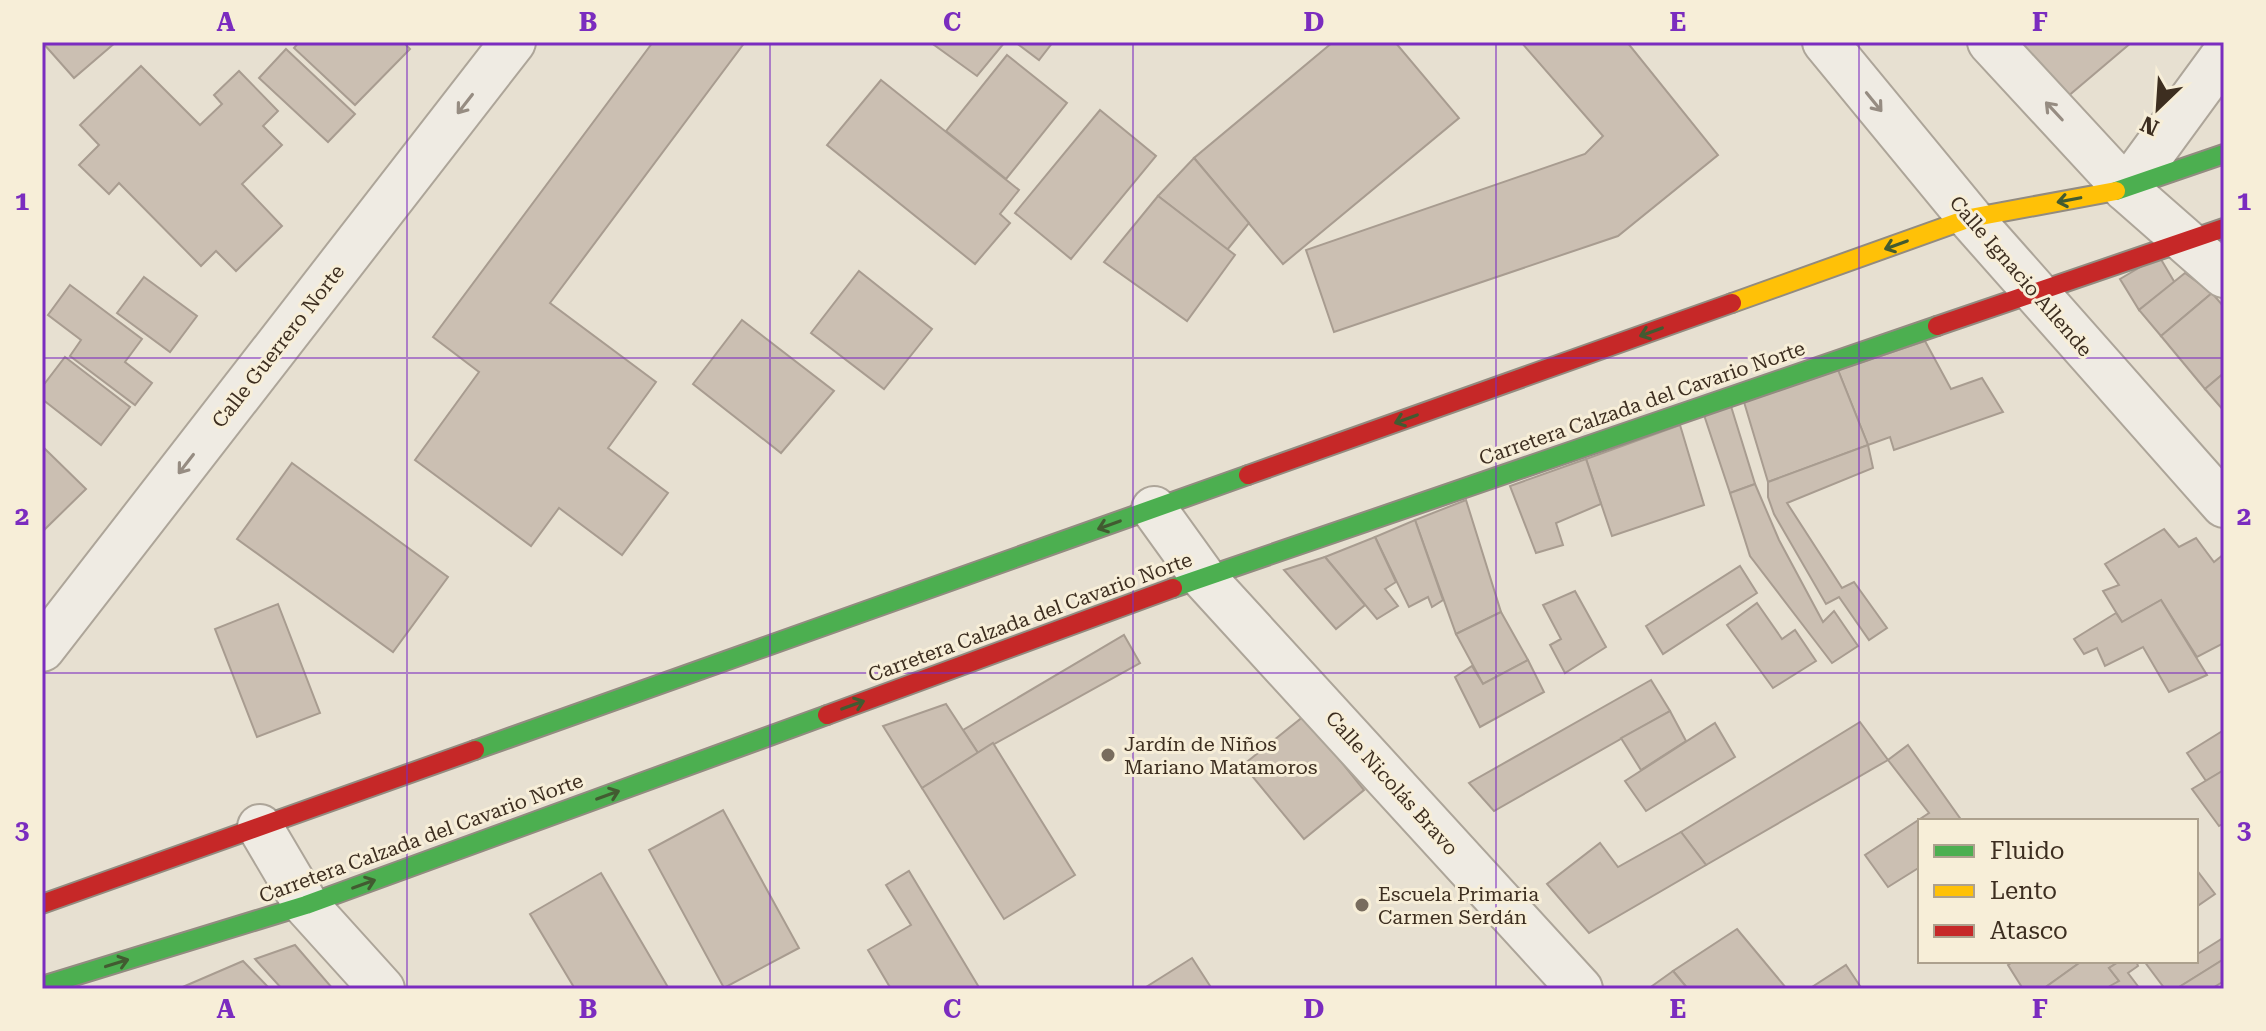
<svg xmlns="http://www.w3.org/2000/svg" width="2266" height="1031" viewBox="0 0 2266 1031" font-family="'Roboto Serif',serif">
  <rect width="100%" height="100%" fill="#e7e0d1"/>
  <g fill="#cbbfb2" stroke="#a89c90" stroke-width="2">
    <polygon points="42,42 116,42 74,78"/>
    <polygon points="299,42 403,42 410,49 355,105 294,48"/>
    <polygon points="653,42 745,42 550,303 656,382 608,448 668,493 622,555 559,508 531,546 415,460 479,372 433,337"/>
    <polygon points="930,42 1005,42 977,76"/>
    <polygon points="1015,42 1053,42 1039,60"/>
    <polygon points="1333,42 1395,42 1459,118 1283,264 1194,158"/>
    <polygon points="1521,42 1627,42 1718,155 1618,236 1334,332 1306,250 1585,154 1603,136"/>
    <polygon points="2020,42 2132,42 2067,97"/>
    <polygon points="286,49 355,114 328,142 259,78"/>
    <polygon points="1007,55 1067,103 1006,179 946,131"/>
    <polygon points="141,66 200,125 222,104 214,95 239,71 278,111 263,126 282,145 242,184 282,226 236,271 216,251 201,266 119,183 109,194 79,165 99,145 80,125"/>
    <polygon points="881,80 1019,190 1000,214 1010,223 975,264 827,145"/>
    <polygon points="1100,110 1156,156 1071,259 1015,213"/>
    <polygon points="1194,158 1249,223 1227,250 1158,196"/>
    <polygon points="1158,196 1235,255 1187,321 1104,262"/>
    <polygon points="2159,256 2175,283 2139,310 2120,279"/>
    <polygon points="859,271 932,329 884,389 811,333"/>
    <polygon points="2185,273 2212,293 2161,336 2139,310"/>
    <polygon points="144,277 197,316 170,352 117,313"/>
    <polygon points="70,285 142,339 125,362 152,383 135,405 70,356 81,340 48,315"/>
    <polygon points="2212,293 2224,307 2224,373 2205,389 2161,336"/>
    <polygon points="742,320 834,391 781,453 693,384"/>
    <polygon points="1925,341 1951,389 1982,378 2003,412 1894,450 1890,437 1868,445 1838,370"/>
    <polygon points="65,357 130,407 101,445 42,399 42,387"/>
    <polygon points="1838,370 1868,445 1768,482 1744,402"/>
    <polygon points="2224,373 2224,411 2205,389"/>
    <polygon points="1730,403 1755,484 1730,493 1703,412"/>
    <polygon points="1680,425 1704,505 1612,536 1586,459"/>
    <polygon points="1868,445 1873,468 1787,503 1842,588 1854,582 1887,628 1869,640 1839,597 1826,604 1774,514 1768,497 1768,482"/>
    <polygon points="42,446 86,489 42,532"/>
    <polygon points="1586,459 1601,504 1556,523 1563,545 1536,553 1510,486"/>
    <polygon points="292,463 448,577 393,652 237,539"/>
    <polygon points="1755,484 1779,540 1823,622 1834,611 1858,646 1832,663 1750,556 1730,493"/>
    <polygon points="1466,500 1501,612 1456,634 1415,520"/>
    <polygon points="1415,520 1443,600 1432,607 1428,597 1409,607 1375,537"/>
    <polygon points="2164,529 2179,547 2196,538 2214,562 2224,554 2224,643 2197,657 2161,600 2122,622 2103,591 2119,585 2105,564"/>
    <polygon points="1375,537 1396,582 1385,589 1398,606 1377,619 1325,557"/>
    <polygon points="1325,557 1365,605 1336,629 1284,570"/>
    <polygon points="1740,566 1757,593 1663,654 1646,626"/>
    <polygon points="1575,591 1606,647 1565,673 1550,645 1561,639 1543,605"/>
    <polygon points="2161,600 2207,675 2169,692 2143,647 2105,666 2097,648 2084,654 2074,639 2116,613 2122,622"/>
    <polygon points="1757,603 1782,639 1795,630 1816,661 1773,688 1727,625"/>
    <polygon points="278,604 320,713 257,737 215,629"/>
    <polygon points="1501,612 1528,660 1483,684 1456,634"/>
    <polygon points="1124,635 1140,663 978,753 963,730"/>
    <polygon points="1528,660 1544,692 1480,727 1455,677 1472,666 1483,684"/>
    <polygon points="1651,680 1670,711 1494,811 1469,783"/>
    <polygon points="946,704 978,753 922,788 883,726"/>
    <polygon points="1670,711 1686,741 1641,770 1621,738"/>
    <polygon points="1304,716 1364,790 1304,839 1243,765"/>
    <polygon points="1860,722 1888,760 1706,865 1681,832"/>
    <polygon points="1715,723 1735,757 1646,811 1625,781"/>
    <polygon points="2224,730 2224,770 2206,781 2187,753"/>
    <polygon points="993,743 1075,875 1004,919 922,788"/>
    <polygon points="1908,745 1962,821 1920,821 1920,867 1888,887 1865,855 1929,813 1888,760"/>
    <polygon points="2224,770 2224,823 2219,826 2192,789"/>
    <polygon points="723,810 799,948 724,988 649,850"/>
    <polygon points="1681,832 1706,865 1589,933 1547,884 1600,843 1618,867"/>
    <polygon points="2196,869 2215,894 2196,907"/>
    <polygon points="909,871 980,989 891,989 868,950 911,925 886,885"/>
    <polygon points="601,873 669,989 575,989 530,914"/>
    <polygon points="1737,929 1787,989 1688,989 1673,971"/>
    <polygon points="2223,938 2224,959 2176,989 2165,989 2144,961 2196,961 2196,955"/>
    <polygon points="295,945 333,989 282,989 255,959"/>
    <polygon points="1192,958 1212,989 1143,989"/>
    <polygon points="2224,959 2224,981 2211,989 2176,989"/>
    <polygon points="243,961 270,989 178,989"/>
    <polygon points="2014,961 2082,961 2043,989 2023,989 2008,965"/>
    <polygon points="2082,961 2120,961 2109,968 2119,981 2107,989 2043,989"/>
    <polygon points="2120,961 2136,961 2138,966 2128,973 2140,989 2112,989 2110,986 2119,981 2109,968"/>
    <polygon points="1846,965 1862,989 1809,989"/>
    <polygon points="1673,971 1688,989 1648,989"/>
  </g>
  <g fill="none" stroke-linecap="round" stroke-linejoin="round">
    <defs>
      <g id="street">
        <polyline points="1825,42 1970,218 2224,505"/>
        <polyline points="1990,42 2126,189 2224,275"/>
        <polyline points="2126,189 2224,55"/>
        <polyline points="1154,509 1203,577 1580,989"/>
        <polyline points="42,649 513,42"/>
        <polyline points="260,827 306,905 382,989"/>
      </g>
      <g id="fast">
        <polyline points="2116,191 2224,154"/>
        <polyline points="1173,588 1937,326"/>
        <polyline points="475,750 1248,475"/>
        <polyline points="42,986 306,905 827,715"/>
      </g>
      <polyline id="slow" points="1732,303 1970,218 2116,191"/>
      <g id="jam">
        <polyline points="1937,326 2224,228"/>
        <polyline points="1248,475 1732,303"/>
        <polyline points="827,715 1173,588"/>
        <polyline points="42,904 475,750"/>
      </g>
    </defs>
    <use href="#street" stroke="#ada599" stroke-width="48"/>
    <use href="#fast" stroke="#928b80" stroke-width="22"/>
    <use href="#slow" stroke="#928b80" stroke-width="22"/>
    <use href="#jam" stroke="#928b80" stroke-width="22"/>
    <use href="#street" stroke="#efebe3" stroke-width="44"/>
    <use href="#fast" stroke="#4caf50" stroke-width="18"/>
    <use href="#slow" stroke="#ffc107" stroke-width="18"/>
    <use href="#jam" stroke="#c62828" stroke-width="18"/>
  </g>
  <defs><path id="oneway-shaft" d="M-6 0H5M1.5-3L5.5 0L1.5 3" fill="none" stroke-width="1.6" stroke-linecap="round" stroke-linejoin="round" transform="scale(2)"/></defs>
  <g stroke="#968c82">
    <use href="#oneway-shaft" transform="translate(1874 102) rotate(51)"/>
    <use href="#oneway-shaft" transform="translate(465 104) rotate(128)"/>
    <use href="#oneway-shaft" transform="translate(2054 111) rotate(-133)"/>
    <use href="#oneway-shaft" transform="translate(186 464) rotate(128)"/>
  </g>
  <g stroke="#425b31">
    <use href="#oneway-shaft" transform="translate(2069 200) rotate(169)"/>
    <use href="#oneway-shaft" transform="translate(1896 245) rotate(160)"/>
    <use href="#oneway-shaft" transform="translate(1651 332) rotate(160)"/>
    <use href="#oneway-shaft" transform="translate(1406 419) rotate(160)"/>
    <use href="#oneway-shaft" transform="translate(1109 525) rotate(160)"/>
    <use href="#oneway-shaft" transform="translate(853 705) rotate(-20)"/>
    <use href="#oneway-shaft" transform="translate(608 795) rotate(-20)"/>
    <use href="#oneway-shaft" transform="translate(364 884) rotate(-20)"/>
    <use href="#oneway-shaft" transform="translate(117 963) rotate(-17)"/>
  </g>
  <path fill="none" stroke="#7b2cbf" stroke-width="2" stroke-opacity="0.55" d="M 407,42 L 407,989M 770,42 L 770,989M 1133,42 L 1133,989M 1496,42 L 1496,989M 1859,42 L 1859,989M 42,358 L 2224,358M 42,673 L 2224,673"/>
  <g fill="#786c5e" stroke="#f7eed8" stroke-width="3">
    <circle cx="1108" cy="755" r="8"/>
    <circle cx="1362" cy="905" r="8"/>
  </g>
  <g text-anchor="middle" stroke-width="6" stroke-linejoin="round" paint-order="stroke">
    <g font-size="20" fill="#3d2e20" stroke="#f7eed8">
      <text transform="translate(2021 276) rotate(49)" y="7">Calle Ignacio Allende</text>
      <text transform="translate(278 346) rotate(-52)" y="7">Calle Guerrero Norte</text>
      <text transform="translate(1642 403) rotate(-19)" y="7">Carretera Calzada del Cavario Norte</text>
      <text transform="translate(1030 617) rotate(-20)" y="7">Carretera Calzada del Cavario Norte</text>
      <text transform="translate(1392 783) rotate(48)" y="7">Calle Nicolás Bravo</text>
      <text transform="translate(421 838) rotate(-20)" y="7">Carretera Calzada del Cavario Norte</text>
    </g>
    <g font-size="20" fill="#3d2e20" stroke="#f7eed8" text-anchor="start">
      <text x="1124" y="751">Jardín de Niños<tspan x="1124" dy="23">Mariano Matamoros</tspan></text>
      <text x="1378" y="901">Escuela Primaria<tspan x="1378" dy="23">Carmen Serdán</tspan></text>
    </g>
  </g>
  <rect width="2266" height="1031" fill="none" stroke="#f7eed8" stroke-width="88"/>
  <rect x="1918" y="819" width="280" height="144" fill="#f7eed8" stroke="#ada18e" stroke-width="2"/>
  <rect x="1934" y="845" width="40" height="12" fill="#4caf50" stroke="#ada18e" stroke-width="2"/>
  <text x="1990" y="859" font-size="24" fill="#3d2e20">Fluido</text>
  <rect x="1934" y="885" width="40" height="12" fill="#ffc107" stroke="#ada18e" stroke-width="2"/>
  <text x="1990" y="899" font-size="24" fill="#3d2e20">Lento</text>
  <rect x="1934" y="925" width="40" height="12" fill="#c62828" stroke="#ada18e" stroke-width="2"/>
  <text x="1990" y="939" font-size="24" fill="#3d2e20">Atasco</text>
  <g transform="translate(2158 108) rotate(205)" stroke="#f7eed8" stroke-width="6" paint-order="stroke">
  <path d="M0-6L14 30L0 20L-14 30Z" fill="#3d2e20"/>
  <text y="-12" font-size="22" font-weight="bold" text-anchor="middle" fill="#3d2e20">N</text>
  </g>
  <rect x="44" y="44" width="2178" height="943" fill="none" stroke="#7b2cbf" stroke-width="3"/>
  <g font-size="26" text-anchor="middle" font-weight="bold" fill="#7b2cbf">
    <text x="226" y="31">A</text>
    <text x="588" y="31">B</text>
    <text x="952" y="31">C</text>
    <text x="1314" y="31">D</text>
    <text x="1678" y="31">E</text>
    <text x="2040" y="31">F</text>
    <text x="22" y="210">1</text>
    <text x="2244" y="210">1</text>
    <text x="22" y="525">2</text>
    <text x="2244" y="525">2</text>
    <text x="22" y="839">3</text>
    <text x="2244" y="839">3</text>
    <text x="226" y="1018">A</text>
    <text x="588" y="1018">B</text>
    <text x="952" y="1018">C</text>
    <text x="1314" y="1018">D</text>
    <text x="1678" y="1018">E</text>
    <text x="2040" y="1018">F</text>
  </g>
</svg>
